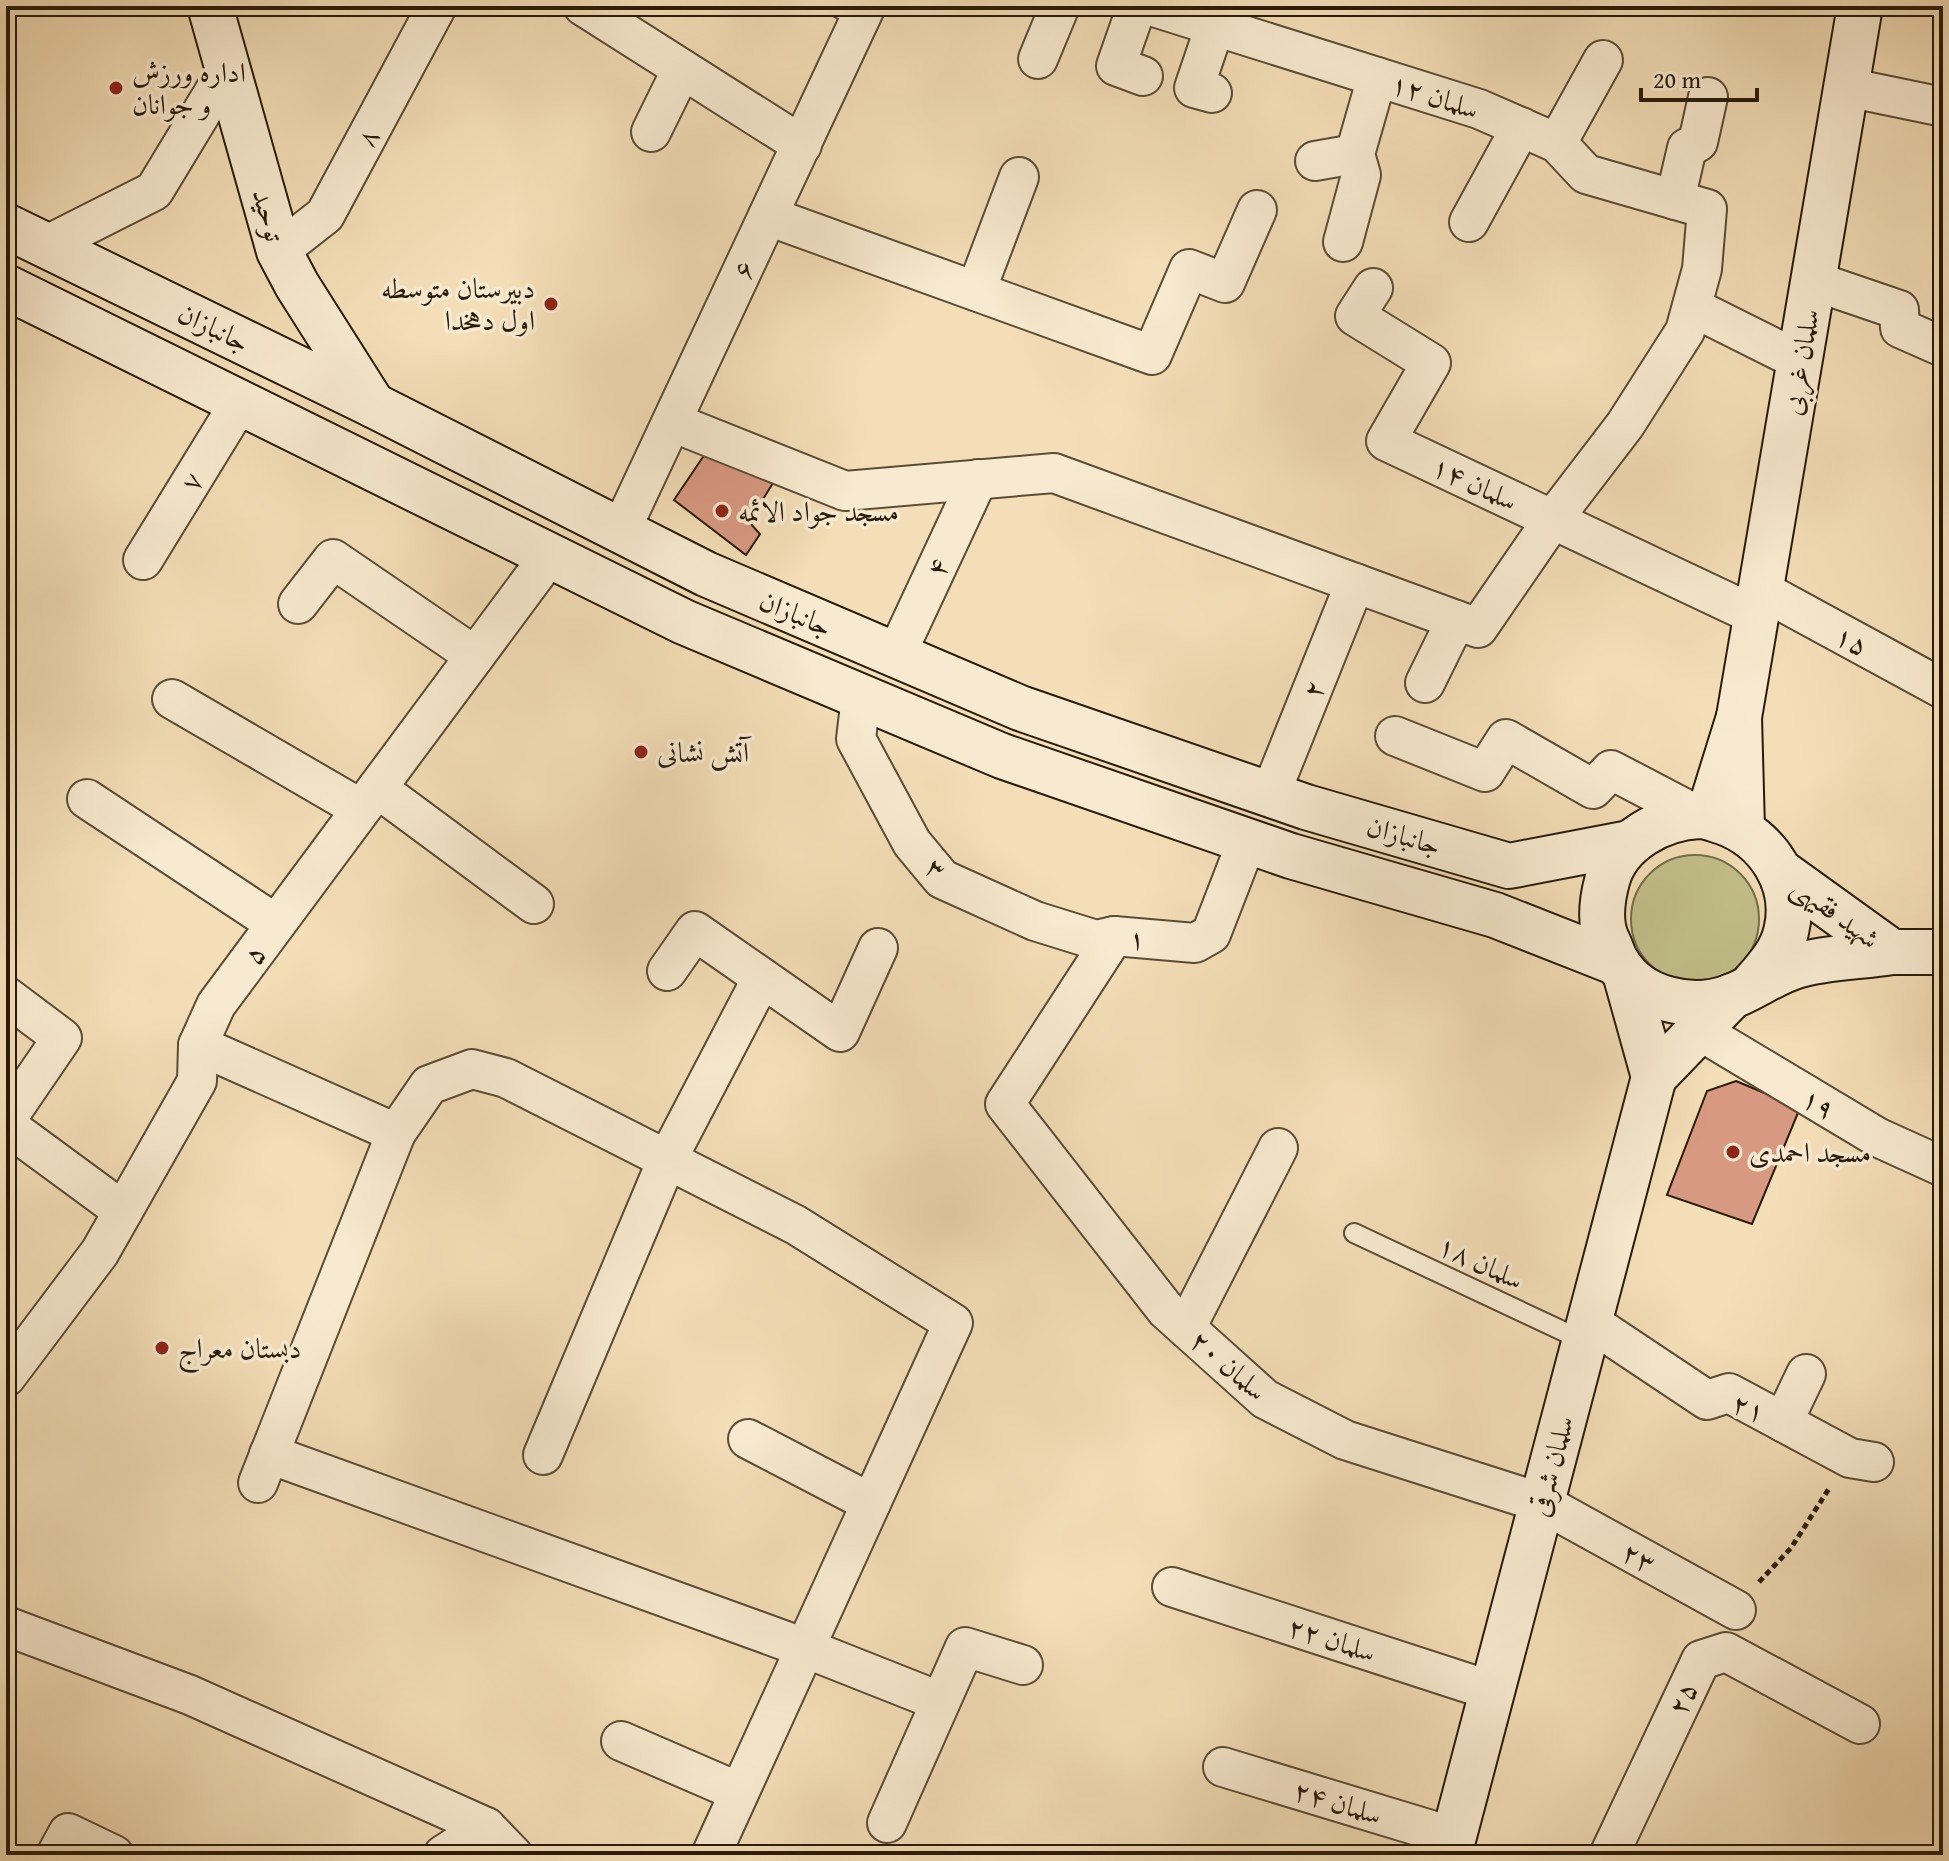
<svg xmlns="http://www.w3.org/2000/svg" width="1949" height="1861" viewBox="0 0 1949 1861" font-family="'Gentium Book Plus',Amiri,serif">
  <rect width="100%" height="100%" fill="#f4deb7"/>
  <filter id="stains"><feTurbulence type="fractalNoise" baseFrequency=".0025" numOctaves="4"/><feColorMatrix values="0 0 0 0 .2 0 0 0 0 .09 0 0 0 0 .02 0 0 0 .5 -.17"/></filter>
  <radialGradient id="worn" r=".72"><stop offset=".6" stop-color="#630" stop-opacity="0"/><stop offset="1" stop-color="#630" stop-opacity=".3"/></radialGradient>
  <circle fill="#c2bf8a" stroke="#756d4a" stroke-width="2" cx="1695" cy="919" r="64"/>
  <g fill="#d89983" stroke="#281b0b" stroke-width="2">
    <polygon points="707,451 773,483 749,522 760,534 746,555 674,500"/>
    <polygon points="1736,1081 1800,1108 1752,1224 1667,1195 1707,1091"/>
  </g>
  <g fill="none" stroke-linecap="round" stroke-linejoin="round">
    <defs>
      <g id="lane">
        <polyline points="835,6 860,19"/>
        <polyline points="1354,1233 1584,1341"/>
      </g>
      <g id="street">
        <polyline points="583,6 802,145"/>
        <polyline points="1137,6 1116,66 1143,76"/>
        <polyline points="1038,59 1060,6"/>
        <polyline points="1846,87 1943,107"/>
        <polyline points="1212,93 1194,88 1215,26"/>
        <polyline points="651,132 682,69"/>
        <polyline points="1557,143 1603,60"/>
        <polyline points="1315,161 1355,154"/>
        <polyline points="1675,200 1687,148 1698,142 1708,97"/>
        <polyline points="768,216 1152,355 1189,269 1225,283 1257,210"/>
        <polyline points="1469,222 1521,127"/>
        <polyline points="1343,242 1361,175 1355,154 1377,77"/>
        <polyline points="47,245 154,191 229,67"/>
        <polyline points="279,251 325,215 437,6"/>
        <polyline points="1814,281 1899,310 1900,328 1943,347"/>
        <polyline points="1373,288 1355,316 1431,363 1386,441 1757,616"/>
        <polyline points="976,291 1019,177"/>
        <polyline points="1692,307 1800,361"/>
        <polyline points="672,422 845,491 1054,473 1478,628 1553,519 1625,425 1685,331 1702,269 1707,209 1586,174 1557,143 1479,109 1151,6"/>
        <polyline points="620,532 866,6"/>
        <polyline points="143,560 240,402"/>
        <polyline points="1761,590 1943,689"/>
        <polyline points="298,604 333,559 475,656"/>
        <polyline points="896,655 978,479"/>
        <polyline points="1425,683 1456,620"/>
        <polyline points="861,697 856,739 912,843 942,879 1035,921 1096,940 1114,936 1195,943 1211,934 1247,841"/>
        <polyline points="172,699 361,809"/>
        <polyline points="1395,736 1485,772 1506,739 1593,789 1611,770 1699,816"/>
        <polyline points="377,788 534,904"/>
        <polyline points="1270,795 1355,583"/>
        <polyline points="87,799 276,924"/>
        <polyline points="1114,936 1005,1104 1166,1310 1265,1399 1345,1440 1542,1503 1736,1610"/>
        <polyline points="667,971 695,931 840,1032 878,948"/>
        <polyline points="6,996 62,1038 6,1120"/>
        <polyline points="1700,1031 1877,1137 1943,1167"/>
        <polyline points="198,1045 396,1133 429,1085 472,1069 506,1078 796,1225 953,1323 711,1855"/>
        <polyline points="6,1125 123,1211"/>
        <polyline points="1590,1322 1707,1400 1729,1393 1850,1458 1874,1462"/>
        <polyline points="1186,1328 1278,1148"/>
        <polyline points="6,1377 100,1252 197,1081 198,1045 216,1005 550,555"/>
        <polyline points="1783,1422 1806,1374"/>
        <polyline points="748,1439 871,1503"/>
        <polyline points="269,1454 805,1648 939,1701"/>
        <polyline points="543,1455 667,1160 762,978"/>
        <polyline points="258,1483 396,1133"/>
        <polyline points="1172,1587 1492,1691"/>
        <polyline points="6,1626 190,1695 486,1827 513,1855"/>
        <polyline points="621,1741 739,1792"/>
        <polyline points="1223,1767 1454,1837"/>
        <polyline points="887,1823 965,1647 1023,1665"/>
        <polyline points="56,1855 68,1833 114,1855"/>
        <polyline points="443,1855 486,1827"/>
        <polyline points="1609,1855 1701,1660 1726,1652 1860,1724"/>
      </g>
      <g id="secondary">
        <polyline points="210,6 279,251 297,285 373,405"/>
        <polyline points="6,226 373,405 706,574 1020,708 1306,807 1509,866 1629,843"/>
        <polyline points="6,287 684,622 1002,756 1291,856 1495,915 1617,963"/>
        <polyline points="1739,717 1860,6"/>
        <polyline points="1708,817 1739,717 1742,829"/>
        <polyline points="1892,952 1943,952"/>
        <polyline points="1625,973 1654,1077 1732,996"/>
        <path d="M 1754,983 C 1767,968 1781,953 1786,932 C 1798,884 1768,838 1723,822 C 1716,820 1708,816 1700,816 C 1679,817 1660,823 1643,834 C 1626,845 1612,861 1607,881 C 1602,900 1599,922 1607,940 C 1611,947 1613,956 1617,962 C 1639,1000 1692,1011 1730,997 C 1752,989 1773,973 1796,966 C 1826,957 1862,957 1892,952 L 1781,872"/>
        <polyline points="1449,1855 1654,1077"/>
      </g>
    </defs>
    <use href="#lane" stroke="#5b4c36" stroke-width="22"/>
    <use href="#street" stroke="#5b4c36" stroke-width="42"/>
    <use href="#secondary" stroke="#281b0b" stroke-width="48"/>
    <polyline stroke="#281b0b" stroke-width="5" stroke-dasharray="6 4" stroke-linecap="butt" points="1759,1582 1791,1548 1830,1487"/>
    <use href="#lane" stroke="#f8ead0" stroke-width="18"/>
    <use href="#street" stroke="#f8ead0" stroke-width="38"/>
    <use href="#secondary" stroke="#f8ead0" stroke-width="44"/>
  </g>
  <g fill="#8f2418" stroke="#f8ead0" stroke-width="3">
    <circle cx="116" cy="88" r="8"/>
    <circle cx="551" cy="304" r="8"/>
    <circle cx="722" cy="511" r="8"/>
    <circle cx="641" cy="752" r="8"/>
    <circle cx="1733" cy="1152" r="8"/>
    <circle cx="162" cy="1348" r="8"/>
  </g>
  <g text-anchor="middle" stroke-width="7" stroke-linejoin="round" paint-order="stroke">
    <g font-size="28" fill="#281b0b" stroke="#f8ead0" text-anchor="start">
      <text x="132" y="82">اداره ورزش<tspan x="132" dy="32">و جوانان</tspan></text>
      <text x="535" y="298" text-anchor="end">دبیرستان متوسطه<tspan x="535" dy="32">اول دهخدا</tspan></text>
      <text x="738" y="521">مسجد جواد الائمه</text>
      <text x="657" y="762">آتش نشانی</text>
      <text x="1749" y="1162">مسجد احمدی</text>
      <text x="178" y="1358">دبستان معراج</text>
    </g>
    <g font-size="28" fill="#281b0b" stroke="#f8ead0">
      <text transform="translate(1435 96) rotate(18)" y="10">سلمان ۱۲</text>
      <text transform="translate(367 137) rotate(-62)" y="10">۸</text>
      <text transform="translate(269 215) rotate(74)" y="10">توحید</text>
      <text transform="translate(743 269) rotate(-65)" y="10">۶</text>
      <text transform="translate(214 327) rotate(26)" y="10">جانبازان</text>
      <text transform="translate(1800 362) rotate(-80)" y="10">سلمان غربی</text>
      <text transform="translate(191 481) rotate(-58)" y="10">۷</text>
      <text transform="translate(1475 483) rotate(25)" y="10">سلمان ۱۴</text>
      <text transform="translate(937 567) rotate(-65)" y="10">۴</text>
      <text transform="translate(796 613) rotate(23)" y="10">جانبازان</text>
      <text transform="translate(1852 640) rotate(28)" y="10">۱۵</text>
      <text transform="translate(1313 689) rotate(-68)" y="10">۲</text>
      <text transform="translate(1404 835) rotate(16)" y="10">جانبازان</text>
      <text transform="translate(936 868) rotate(44)" y="10">۳</text>
      <text transform="translate(1836 912) rotate(36)" y="10">شهید فقیهی</text>
      <text transform="translate(1137 938) rotate(5)" y="10">۱</text>
      <text transform="translate(254 954) rotate(-53)" y="10">۵</text>
      <text transform="translate(1819 1103) rotate(31)" y="10">۱۹</text>
      <text transform="translate(1481 1262) rotate(25)" y="10">سلمان ۱۸</text>
      <text transform="translate(1229 1365) rotate(41)" y="10">سلمان ۲۰</text>
      <text transform="translate(1749 1407) rotate(22)" y="10">۲۱</text>
      <text transform="translate(1551 1466) rotate(-75)" y="10">سلمان شرقی</text>
      <text transform="translate(1639 1557) rotate(29)" y="10">۲۳</text>
      <text transform="translate(1332 1639) rotate(18)" y="10">سلمان ۲۲</text>
      <text transform="translate(1682 1698) rotate(-65)" y="10">۲۵</text>
      <text transform="translate(1338 1802) rotate(17)" y="10">سلمان ۲۴</text>
    </g>
  </g>
  <rect width="1949" height="1861" fill="none" stroke="#f4deb7" stroke-width="32"/>
  <rect x="8" y="8" width="1933" height="1845" fill="none" stroke="#281b0b" stroke-width="4"/>
  <rect x="16" y="16" width="1917" height="1829" fill="none" stroke="#281b0b" stroke-width="2"/>
  <path d="M1641 88v12h116v-12" fill="none" stroke="#281b0b" stroke-width="4"/>
  <text x="1653" y="88" font-size="24" fill="#281b0b" stroke="#f8ead0" stroke-width="6" paint-order="stroke">20 m</text>
  <rect width="100%" height="100%" filter="url(#stains)"/>
  <rect width="100%" height="100%" fill="url(#worn)"/>
</svg>
